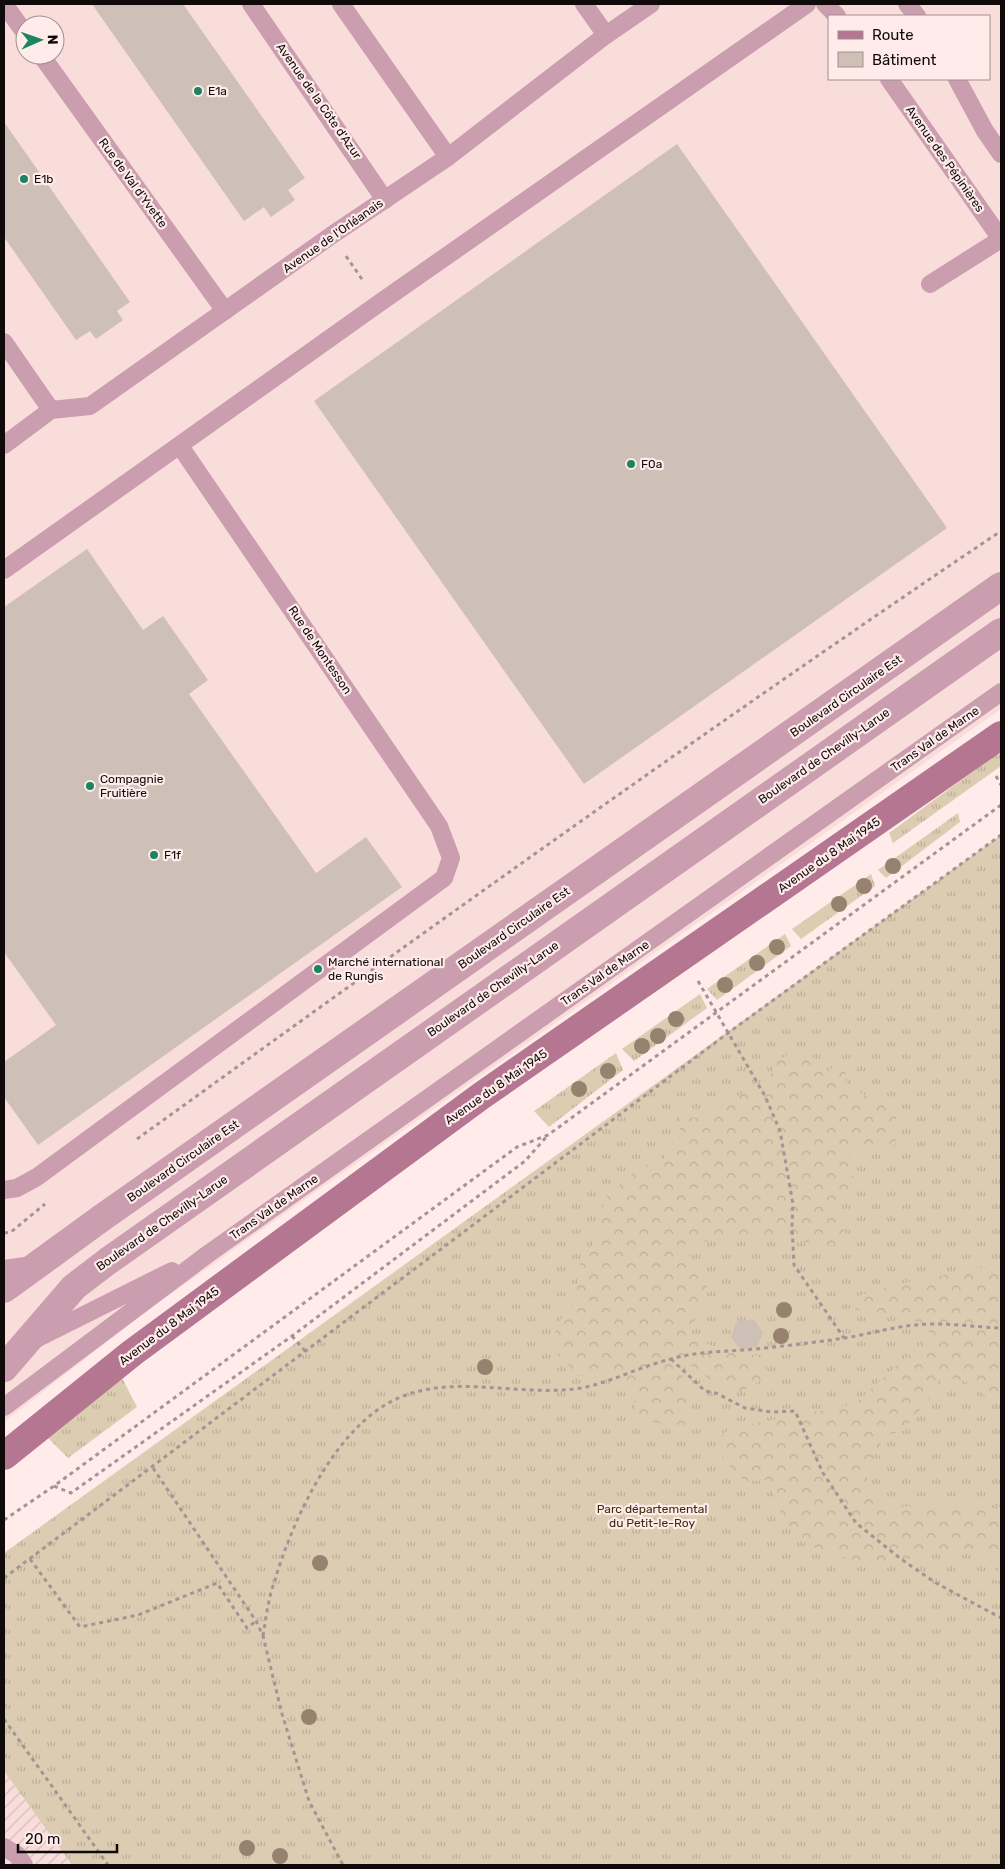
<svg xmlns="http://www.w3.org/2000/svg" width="1005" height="1869" viewBox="0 0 1005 1869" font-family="Rubik,sans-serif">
  <defs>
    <pattern id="industrial-furrows" width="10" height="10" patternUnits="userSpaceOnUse" patternTransform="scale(1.25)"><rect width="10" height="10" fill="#f9dddb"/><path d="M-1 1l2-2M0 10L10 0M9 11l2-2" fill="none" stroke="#d4bcbb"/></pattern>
    <pattern id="grass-tufts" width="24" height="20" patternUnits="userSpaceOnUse" patternTransform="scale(1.25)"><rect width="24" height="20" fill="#dcccb2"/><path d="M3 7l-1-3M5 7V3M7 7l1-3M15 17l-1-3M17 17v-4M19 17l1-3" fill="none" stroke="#bcae98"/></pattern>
    <pattern id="forest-crowns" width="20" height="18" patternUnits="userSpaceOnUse" patternTransform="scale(1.25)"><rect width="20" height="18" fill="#dcccb2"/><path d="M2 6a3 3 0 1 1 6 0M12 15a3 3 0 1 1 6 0" fill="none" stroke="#bcae98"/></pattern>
  </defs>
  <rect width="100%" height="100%" fill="#feebea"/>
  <path fill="#f9dddb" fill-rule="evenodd" d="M 4,4 L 1001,4 L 1001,709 L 151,1308 L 4,1422 ZM 829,16 L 989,16 L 989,79 L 829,79 ZM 25,25 L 55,25 L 55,55 L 25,55 Z"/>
  <polygon fill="url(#industrial-furrows)" points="4,1771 72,1865 4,1865"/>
  <g fill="url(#grass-tufts)">
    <polygon points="1001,751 1001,766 893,843 889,833"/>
    <polygon points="958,813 960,822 886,878 878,870"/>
    <polygon points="1001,835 1001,1865 72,1865 4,1771 4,1553"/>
    <polygon points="871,874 875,886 801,939 792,929"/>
    <polygon points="785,934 791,946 717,1000 707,989"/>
    <polygon points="700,994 707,1008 634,1061 622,1049"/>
    <polygon points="616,1053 623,1070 549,1127 534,1111"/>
    <polygon points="122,1378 137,1407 68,1458 47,1437"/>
  </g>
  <g fill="url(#forest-crowns)">
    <path d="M 788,1054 L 813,1057 L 824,1074 L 844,1059 L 847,1086 C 855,1089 860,1093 868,1097 C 872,1099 878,1099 883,1101 C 900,1108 899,1132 894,1146 L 880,1149 L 851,1148 L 849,1163 L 854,1178 L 845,1199 L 836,1212 L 846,1234 L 838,1245 L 825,1246 L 774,1235 L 753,1236 L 701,1242 L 688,1251 L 707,1284 L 707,1304 L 695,1320 L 689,1338 L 735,1353 L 760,1356 L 766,1363 L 764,1379 L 735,1394 L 723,1389 L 681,1358 L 683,1382 L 689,1401 L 686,1426 L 649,1422 L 637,1417 L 634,1398 L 620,1375 L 579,1376 L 559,1356 L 555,1347 L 555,1332 L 565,1311 L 578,1302 L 577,1283 L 580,1264 L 597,1238 L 601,1211 L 607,1196 L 641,1166 L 661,1163 L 680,1130 L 680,1116 L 697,1118 L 768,1081 L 775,1063 Z"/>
    <path d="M 1001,1264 L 1001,1404 C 975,1394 975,1377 941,1378 L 930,1398 L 903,1431 L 887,1435 L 871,1458 L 866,1483 L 888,1507 C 925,1507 961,1499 997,1509 L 1001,1505 L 1001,1581 L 997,1581 L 993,1574 L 998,1561 L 975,1553 L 926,1551 L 879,1569 C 846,1553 803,1556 784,1519 C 777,1506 774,1492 767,1480 L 744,1481 L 724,1460 L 716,1441 L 728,1430 L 752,1424 L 854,1404 L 932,1334 L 910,1317 L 856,1310 L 850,1298 L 899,1284 Z"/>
  </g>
  <g fill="#cebfb7">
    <polygon points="92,4 183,4 305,178 288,190 295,200 271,217 264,207 244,221"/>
    <polygon points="4,122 130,302 117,311 123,320 96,339 90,331 76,340 4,237"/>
    <polygon points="677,144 947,528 584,784 314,401"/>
    <polygon points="87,549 143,630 163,616 208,680 189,694 316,873 366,837 402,887 38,1145 4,1097 4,1062 56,1025 4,952 4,607"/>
    <polygon points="753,1319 763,1332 757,1347 741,1350 731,1337 736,1322"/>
  </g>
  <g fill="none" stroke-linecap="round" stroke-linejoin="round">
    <g stroke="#a39595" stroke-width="3" stroke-dasharray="4 4" stroke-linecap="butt">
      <polyline points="346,256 364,282"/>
      <polyline points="996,776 1001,785"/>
      <polyline points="698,981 765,1096 780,1131 793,1204 792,1226 794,1265 844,1338"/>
      <path d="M 137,1139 C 423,933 709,727 1001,531"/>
      <polyline points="4,1233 11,1232 45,1204"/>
      <polyline points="292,1336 306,1352"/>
      <polyline points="671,1359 705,1391 716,1393 745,1408 772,1412 795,1411 823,1473 856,1523 901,1559 936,1583 1001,1618"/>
      <polyline points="153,1468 256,1621 263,1636 282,1714 309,1801 343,1865"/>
      <polyline points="54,1486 71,1493 292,1336 525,1161 547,1136"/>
      <polyline points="4,1520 54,1486 517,1147 548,1135 1001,805"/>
      <polyline points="30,1559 80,1627 138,1615 217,1583 247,1628 256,1621"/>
      <polyline points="4,1578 728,1033 1001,835"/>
      <path d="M 263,1636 C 266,1618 268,1600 274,1583 C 291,1525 326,1448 376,1411 C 437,1366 513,1399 582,1388 C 612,1382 641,1366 671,1359 C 702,1350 733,1352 765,1348 C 792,1345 819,1342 845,1338 C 869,1334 892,1327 916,1325 C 943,1322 974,1327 1001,1328"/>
      <polyline points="4,1719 108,1865"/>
    </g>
    <g stroke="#ca9eaf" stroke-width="18">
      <polyline points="4,4 25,33"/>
      <polyline points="251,4 385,200"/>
      <polyline points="341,4 448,157"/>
      <polyline points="584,4 606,35"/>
      <polyline points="825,4 837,16"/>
      <polyline points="907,4 917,16"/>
      <polyline points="41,55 225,311"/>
      <polyline points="889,79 1001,239"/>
      <polyline points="957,79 985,131 1001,154"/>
      <polyline points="930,284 1001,239"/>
      <polyline points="4,342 51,410"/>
      <polyline points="4,445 51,410 90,406 332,235 448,157 606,35 651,4"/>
      <polyline points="4,570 378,304 807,4"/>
      <polyline points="4,1190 17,1188 37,1177 444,878 451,858 439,826 180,446"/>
      <polyline points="4,1269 33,1265"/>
      <polyline points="36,1339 172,1271"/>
      <polyline points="4,1407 208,1254 1001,692"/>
      <polyline points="4,1847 17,1855 24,1865"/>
    </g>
    <g stroke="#ca9eaf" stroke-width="28">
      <polyline points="4,1289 103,1217 1001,586"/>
      <polyline points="4,1368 74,1287 108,1261 1001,632"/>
    </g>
    <polyline stroke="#b47690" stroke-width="28" points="4,1456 132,1353 481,1096 1001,735"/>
  </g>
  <g fill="#96826e">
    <circle cx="893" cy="866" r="8"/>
    <circle cx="864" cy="886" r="8"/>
    <circle cx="839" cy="904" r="8"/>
    <circle cx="777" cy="947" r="8"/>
    <circle cx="757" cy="963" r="8"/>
    <circle cx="725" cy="985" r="8"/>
    <circle cx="676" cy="1019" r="8"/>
    <circle cx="658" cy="1036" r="8"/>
    <circle cx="642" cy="1046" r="8"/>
    <circle cx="608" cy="1071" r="8"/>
    <circle cx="579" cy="1089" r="8"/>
    <circle cx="784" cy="1310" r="8"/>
    <circle cx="781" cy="1336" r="8"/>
    <circle cx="485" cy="1367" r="8"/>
    <circle cx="320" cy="1563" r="8"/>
    <circle cx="309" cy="1717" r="8"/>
    <circle cx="247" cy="1848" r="8"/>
    <circle cx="280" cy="1856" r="8"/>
  </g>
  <g fill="#198561" stroke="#feebea" stroke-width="2">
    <circle cx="198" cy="91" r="5"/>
    <circle cx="24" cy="179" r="5"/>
    <circle cx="631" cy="464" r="5"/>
    <circle cx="90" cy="786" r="5"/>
    <circle cx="154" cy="855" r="5"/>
    <circle cx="318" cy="969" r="5"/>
  </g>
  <g text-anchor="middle" stroke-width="4.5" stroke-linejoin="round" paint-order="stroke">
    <g font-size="12" fill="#100a0a" stroke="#feebea" text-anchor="start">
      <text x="208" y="95">E1a</text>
      <text x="34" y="183">E1b</text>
      <text x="641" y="468">F0a</text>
      <text x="100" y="783">Compagnie<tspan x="100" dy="14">Fruitière</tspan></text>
      <text x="164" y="859">F1f</text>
      <text x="328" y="966">Marché international<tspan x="328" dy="14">de Rungis</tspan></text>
    </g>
    <g font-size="12" fill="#100a0a" stroke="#feebea">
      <text transform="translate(319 101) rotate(55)" y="4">Avenue de la Côte d'Azur</text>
      <text transform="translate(945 159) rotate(55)" y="4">Avenue des Pépinières</text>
      <text transform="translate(133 183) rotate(54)" y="4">Rue de Val d'Yvette</text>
      <text transform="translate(333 236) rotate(-35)" y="4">Avenue de l'Orléanais</text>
      <text transform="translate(320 650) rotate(56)" y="4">Rue de Montesson</text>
      <text transform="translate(846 696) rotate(-35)" y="4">Boulevard Circulaire Est</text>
      <text transform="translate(935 739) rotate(-35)" y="4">Trans Val de Marne</text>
      <text transform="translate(824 756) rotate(-35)" y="4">Boulevard de Chevilly-Larue</text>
      <text transform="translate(829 855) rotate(-35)" y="4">Avenue du 8 Mai 1945</text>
      <text transform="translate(514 928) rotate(-35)" y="4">Boulevard Circulaire Est</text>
      <text transform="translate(605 973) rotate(-35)" y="4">Trans Val de Marne</text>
      <text transform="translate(493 989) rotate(-35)" y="4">Boulevard de Chevilly-Larue</text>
      <text transform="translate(496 1087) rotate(-35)" y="4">Avenue du 8 Mai 1945</text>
      <text transform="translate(183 1161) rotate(-35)" y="4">Boulevard Circulaire Est</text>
      <text transform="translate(274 1207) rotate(-35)" y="4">Trans Val de Marne</text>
      <text transform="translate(162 1223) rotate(-35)" y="4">Boulevard de Chevilly-Larue</text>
      <text transform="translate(169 1326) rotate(-37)" y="4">Avenue du 8 Mai 1945</text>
    </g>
    <g font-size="12" fill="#402c08" stroke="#feebea">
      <text x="652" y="1513">Parc départemental<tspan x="652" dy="14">du Petit-le-Roy</tspan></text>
    </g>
  </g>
  <rect width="1005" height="1869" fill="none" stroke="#100a0a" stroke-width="10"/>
  <rect x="828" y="15" width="162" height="65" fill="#feebea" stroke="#9f9190"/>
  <rect x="838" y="31" width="25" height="8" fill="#b47690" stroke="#9f9190"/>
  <text x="872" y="40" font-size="15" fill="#100a0a">Route</text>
  <rect x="838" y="52" width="25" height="15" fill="#cebfb7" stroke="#9f9190"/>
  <text x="872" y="65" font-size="15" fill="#100a0a">Bâtiment</text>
  <g transform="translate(40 40) rotate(88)"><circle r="24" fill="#feebea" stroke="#9f9190"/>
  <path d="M0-4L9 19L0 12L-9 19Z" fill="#198561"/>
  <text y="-8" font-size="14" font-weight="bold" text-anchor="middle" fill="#100a0a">N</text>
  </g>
  <path d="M18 1844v8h99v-8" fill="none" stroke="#100a0a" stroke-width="2.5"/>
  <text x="25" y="1844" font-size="15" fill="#100a0a" stroke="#feebea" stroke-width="4" paint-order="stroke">20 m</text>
</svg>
